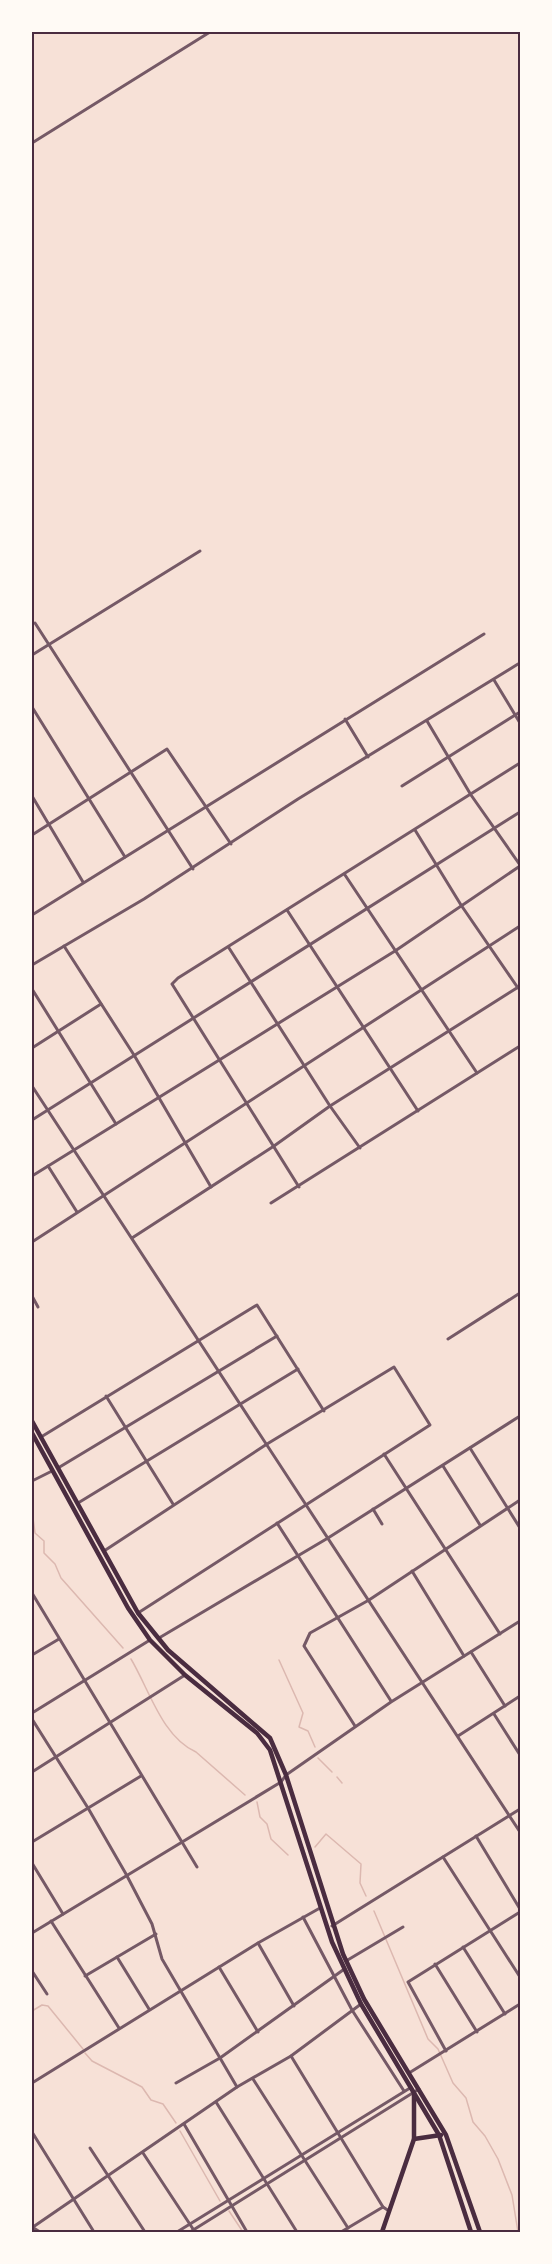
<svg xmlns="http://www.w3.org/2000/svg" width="552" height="2264" viewBox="0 0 552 2264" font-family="'PT Sans Narrow',sans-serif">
  <rect width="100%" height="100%" fill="#f7e1d7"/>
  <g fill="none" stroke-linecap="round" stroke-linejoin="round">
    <g stroke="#dcb8b0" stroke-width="1.5">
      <polyline points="32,1510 35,1533 44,1541 44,1553 55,1564 61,1578 123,1648"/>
      <path d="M 131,1659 C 149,1689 162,1737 196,1752 L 245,1795"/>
      <polyline points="279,1660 303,1713 299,1727 308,1731 315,1747"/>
      <polyline points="318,1758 332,1772"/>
      <polyline points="337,1777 342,1783"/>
      <polyline points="257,1802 260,1817 267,1824 271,1839 288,1855"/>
      <polyline points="315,1847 326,1834 361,1864 360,1883 366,1896"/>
      <polyline points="374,1911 428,2039 438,2049 453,2083 466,2098 473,2122 485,2136 498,2159 512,2195 518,2232"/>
      <polyline points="32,2011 42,2005 48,2006 83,2049"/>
      <polyline points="85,2053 92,2061 142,2087 151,2100 163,2104 176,2123"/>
      <polyline points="180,2131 220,2201"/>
      <polyline points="229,2211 243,2232"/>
    </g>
    <g stroke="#755966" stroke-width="3">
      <polyline points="32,143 210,32"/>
      <polyline points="35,623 193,869"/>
      <polyline points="32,655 200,551"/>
      <polyline points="494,680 520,723"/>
      <polyline points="32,707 125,857"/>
      <polyline points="345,719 368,757"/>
      <polyline points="427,721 471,795 520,865"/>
      <polyline points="402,786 520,712"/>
      <polyline points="32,796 83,882"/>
      <polyline points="415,830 461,905 518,988"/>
      <polyline points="32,835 167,749 231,844"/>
      <polyline points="345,875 477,1073"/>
      <polyline points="287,910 418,1111"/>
      <polyline points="32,915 484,634"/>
      <polyline points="64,946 134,1055 211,1187"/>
      <polyline points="229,948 330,1106 360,1148"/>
      <polyline points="32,965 144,899 298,799 518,664"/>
      <polyline points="32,989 116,1124"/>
      <polyline points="32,1048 101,1004"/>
      <polyline points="32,1086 520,1832"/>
      <polyline points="32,1120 520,812"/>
      <polyline points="48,1166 77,1212"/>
      <polyline points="32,1176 395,951 520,866"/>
      <polyline points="299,1187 172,984 178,978 520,763"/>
      <polyline points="271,1203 520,1046"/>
      <polyline points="132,1238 274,1146 330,1106 520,986"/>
      <polyline points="32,1242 520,926"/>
      <polyline points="32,1296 38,1307"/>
      <polyline points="448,1339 520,1293"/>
      <polyline points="106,1396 173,1504"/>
      <polyline points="41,1437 257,1305 324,1411"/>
      <polyline points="470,1448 520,1528"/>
      <polyline points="384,1454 500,1634"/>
      <polyline points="443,1466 480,1525"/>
      <polyline points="58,1468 277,1336"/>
      <polyline points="32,1481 52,1471"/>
      <polyline points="78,1503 298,1369"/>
      <polyline points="373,1509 382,1524"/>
      <polyline points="277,1523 391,1701"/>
      <polyline points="104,1551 267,1444 394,1367 430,1425 138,1613"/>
      <polyline points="412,1571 464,1656"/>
      <polyline points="32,1593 197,1867"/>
      <polyline points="159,1638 328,1538 520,1416"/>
      <polyline points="471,1652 505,1706"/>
      <polyline points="32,1655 59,1639"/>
      <polyline points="32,1713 150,1640"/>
      <polyline points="494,1714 520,1755"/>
      <polyline points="32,1719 88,1808 126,1874 152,1924 162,1959 237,2087"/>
      <polyline points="355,1726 304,1646 310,1633 369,1600 520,1500"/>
      <polyline points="458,1736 520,1696"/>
      <polyline points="32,1772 185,1675"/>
      <polyline points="476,1836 520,1909"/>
      <polyline points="32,1842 141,1776"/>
      <polyline points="443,1857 520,1977"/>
      <polyline points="32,1863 63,1914"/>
      <polyline points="303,1917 352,2010 404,2091"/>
      <polyline points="51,1921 119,2028"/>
      <polyline points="332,1926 520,1809"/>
      <polyline points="32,1933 281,1782 286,1775 391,1702 520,1621"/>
      <polyline points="258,1943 294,2006"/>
      <polyline points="463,1947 505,2014"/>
      <polyline points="117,1957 149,2009"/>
      <polyline points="346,1961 403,1927"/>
      <polyline points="435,1964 477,2032"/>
      <polyline points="219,1967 258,2032"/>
      <polyline points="32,1971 47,1994"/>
      <polyline points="85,1976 156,1934"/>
      <polyline points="446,2051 408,1982 520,1912"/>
      <polyline points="291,2056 383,2207 389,2211"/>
      <polyline points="409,2073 520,2004"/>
      <polyline points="253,2079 348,2228"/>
      <polyline points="32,2083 258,1943 320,1908"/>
      <polyline points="176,2083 220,2058 343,1970"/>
      <polyline points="216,2102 297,2232"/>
      <polyline points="184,2124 247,2232"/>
      <polyline points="32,2132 94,2232"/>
      <polyline points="90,2148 145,2232"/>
      <polyline points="143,2153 195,2232"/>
      <polyline points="32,2227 40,2232"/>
      <polyline points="33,2227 237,2087 291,2056 361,2004"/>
      <polyline points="177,2232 410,2088"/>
      <polyline points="190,2232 419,2089"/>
      <polyline points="341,2232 383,2207"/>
    </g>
    <g stroke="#4a2c40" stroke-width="4.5">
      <polyline points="32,1421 138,1613 168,1650 270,1738 286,1775 343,1954 364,1999 446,2135 480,2232"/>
      <polyline points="32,1433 128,1608 150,1640 185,1675 257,1733 270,1750 332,1942 361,2004 439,2135 471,2232"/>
      <polyline points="414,2139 441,2135"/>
      <polyline points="382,2232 414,2139 414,2094"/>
    </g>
  </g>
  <rect width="552" height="2264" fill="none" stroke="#fffaf5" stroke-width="66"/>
  <rect x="33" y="33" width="486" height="2198" fill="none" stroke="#4a2c40" stroke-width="2"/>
</svg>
